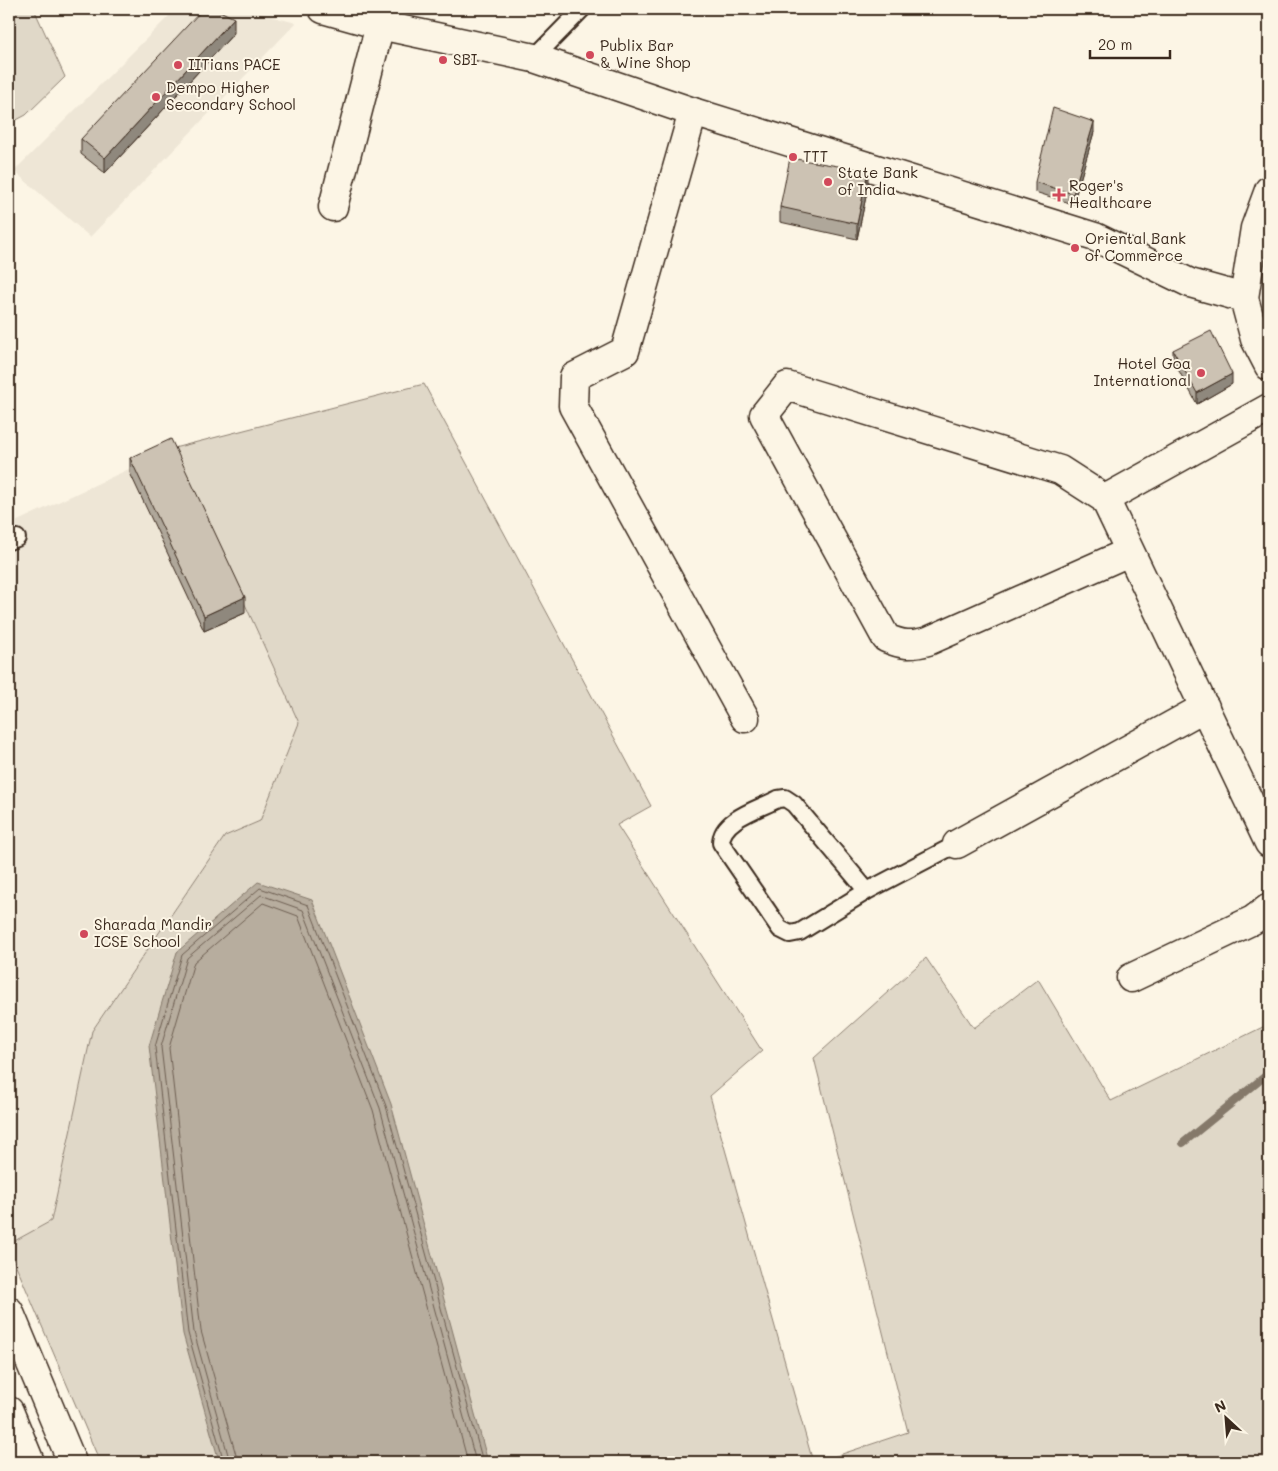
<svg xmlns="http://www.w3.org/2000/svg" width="1278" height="1471" viewBox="0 0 1278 1471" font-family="Mali,sans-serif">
  <rect width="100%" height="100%" fill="#fcf5e5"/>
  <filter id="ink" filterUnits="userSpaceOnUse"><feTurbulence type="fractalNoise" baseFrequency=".02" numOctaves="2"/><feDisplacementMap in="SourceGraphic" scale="10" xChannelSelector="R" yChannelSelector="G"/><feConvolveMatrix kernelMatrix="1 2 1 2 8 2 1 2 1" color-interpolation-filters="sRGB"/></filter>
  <g filter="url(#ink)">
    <g fill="#eee6d6">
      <polygon points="176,9 243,9 296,23 90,237 14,171"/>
      <polygon points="174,448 299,723 260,821 225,836 92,1031 51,1221 9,1244 9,525"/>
    </g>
    <g fill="#e0d8c8" stroke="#8e8173">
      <polygon points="9,9 34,9 65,77 26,115 9,124"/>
      <polygon points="424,384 651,806 617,825 762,1051 710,1096 813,1462 100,1462 9,1249 9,1244 51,1221 92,1031 225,836 260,821 299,723 174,448"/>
      <polygon points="926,958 974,1028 1038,979 1111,1101 1269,1024 1269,1462 818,1462 908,1432 814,1058"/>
    </g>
    <polygon fill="#b7ad9e" stroke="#85796b" points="258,882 312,900 391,1104 488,1462 219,1461 183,1334 149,1046 177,952"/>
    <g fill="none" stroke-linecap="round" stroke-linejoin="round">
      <g stroke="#6d5e51" stroke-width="1">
        <polyline points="224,1462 188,1333 155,1047 182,955 260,888 308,905 386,1106 483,1462"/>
        <polyline points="230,1462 194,1332 161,1047 187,958 261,895 303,910 380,1108 476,1462"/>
        <polyline points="238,1462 201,1331 169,1048 194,962 263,903 298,916 373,1110 468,1462"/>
      </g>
      <polyline stroke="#85796b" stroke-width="8" points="1183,1143 1269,1073"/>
      <defs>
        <g id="lane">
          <polyline points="534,58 582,9"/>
          <polyline points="9,541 17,538"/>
          <path d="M 867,891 L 794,804 L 785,798 L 778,799 C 759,809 721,819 721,843 L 780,929 L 790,934 L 800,932 L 867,891 L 957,844"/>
        </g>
        <g id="street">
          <polyline points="693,112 625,351 574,377 573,406 745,718"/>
          <polyline points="333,207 380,25"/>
          <polyline points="1105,499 1269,408"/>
          <path d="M 1129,552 L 928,641 C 911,646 902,645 886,638 L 764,415 L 787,386 L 1060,470 L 1105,499 L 1269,843"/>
          <polyline points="957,844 1205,707"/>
          <polyline points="1131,978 1253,920 1269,908"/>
        </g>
        <g id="secondary">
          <polyline points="323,9 380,25 534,58 693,112 1095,237 1190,283 1244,298 1255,339 1269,366"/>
          <polyline points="1244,298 1255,228 1269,190"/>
        </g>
        <g id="primary">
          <polyline points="9,1311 72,1462"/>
          <polyline points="9,1411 30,1462"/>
        </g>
      </defs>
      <use href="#lane" stroke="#3b2a1e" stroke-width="20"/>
      <use href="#street" stroke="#3b2a1e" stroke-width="31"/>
      <use href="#secondary" stroke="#3b2a1e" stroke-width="31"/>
      <use href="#primary" stroke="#3b2a1e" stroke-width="31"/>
      <use href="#lane" stroke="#fcf5e5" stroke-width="16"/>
      <use href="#street" stroke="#fcf5e5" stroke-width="28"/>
      <use href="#secondary" stroke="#fcf5e5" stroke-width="28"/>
      <use href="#primary" stroke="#fcf5e5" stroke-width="28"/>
    </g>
    <g fill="#afa79a" stroke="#3b2a1e">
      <polygon points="234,33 105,173 81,154 81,139"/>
      <polygon points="1094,132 1073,204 1035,192 1035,182"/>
      <polygon points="868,187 857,239 780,222 780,207"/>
      <polygon points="1173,350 1232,384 1197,404 1173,360"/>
      <polygon points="130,458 245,613 204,631 130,473"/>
    </g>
    <g fill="#8f887d" stroke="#3b2a1e">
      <polygon points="234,18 234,33 105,173 105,158"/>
      <polygon points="1094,122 1094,132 1073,204 1073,194"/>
      <polygon points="868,171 868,187 857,239 857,224"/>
      <polygon points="1232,374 1232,384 1197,404 1197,393"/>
      <polygon points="245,597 245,613 204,631 204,616"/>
      <polygon points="10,841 10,856 9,857 9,842"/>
    </g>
    <g fill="#ccc2b3" stroke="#3b2a1e">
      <polygon points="203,9 216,9 234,18 105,158 81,139"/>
      <polygon points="1053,108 1094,122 1073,194 1035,182"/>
      <polygon points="790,158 868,171 857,224 780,207"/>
      <polygon points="1211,331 1232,374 1197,393 1173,350"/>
      <polygon points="171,439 245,597 204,616 130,458"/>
    </g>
  </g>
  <g fill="#d1495b" stroke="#fcf5e5" stroke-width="2">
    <circle cx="590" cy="55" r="5"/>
    <circle cx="443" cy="60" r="5"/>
    <circle cx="178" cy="65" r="5"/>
    <circle cx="156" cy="97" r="5"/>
    <circle cx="793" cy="157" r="5"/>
    <circle cx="828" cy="182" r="5"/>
    <path d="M1056.5 187.5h5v5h5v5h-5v5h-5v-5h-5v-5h5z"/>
    <circle cx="1075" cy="248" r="5"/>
    <circle cx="1201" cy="373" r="5"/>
    <circle cx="84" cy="934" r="5"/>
  </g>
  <g text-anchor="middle" stroke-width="4" stroke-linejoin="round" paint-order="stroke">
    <g font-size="15" fill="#3b2a1e" stroke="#fcf5e5" text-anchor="start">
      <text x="600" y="51">Publix Bar<tspan x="600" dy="17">&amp; Wine Shop</tspan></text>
      <text x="453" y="65">SBI</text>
      <text x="188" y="70">IITians PACE</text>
      <text x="166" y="93">Dempo Higher<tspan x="166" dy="17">Secondary School</tspan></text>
      <text x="803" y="162">TTT</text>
      <text x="838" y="178">State Bank<tspan x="838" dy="17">of India</tspan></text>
      <text x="1069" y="191">Roger's<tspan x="1069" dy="17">Healthcare</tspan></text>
      <text x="1085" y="244">Oriental Bank<tspan x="1085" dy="17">of Commerce</tspan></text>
      <text x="1191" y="369" text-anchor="end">Hotel Goa<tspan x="1191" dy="17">International</tspan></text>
      <text x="94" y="930">Sharada Mandir<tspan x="94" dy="17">ICSE School</tspan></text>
    </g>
  </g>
  <rect width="1278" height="1471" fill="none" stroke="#fcf5e5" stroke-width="30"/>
  <rect x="15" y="15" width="1248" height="1441" fill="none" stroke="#3b2a1e" stroke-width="2" filter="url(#ink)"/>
  <g transform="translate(1226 1418) rotate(334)" stroke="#fcf5e5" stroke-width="4" paint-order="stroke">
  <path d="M0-4L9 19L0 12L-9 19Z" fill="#3b2a1e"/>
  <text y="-8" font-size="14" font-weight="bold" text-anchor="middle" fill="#3b2a1e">N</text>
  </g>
  <path d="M1090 50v8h80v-8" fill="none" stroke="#3b2a1e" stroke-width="2.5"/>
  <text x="1098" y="50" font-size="15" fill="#3b2a1e" stroke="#fcf5e5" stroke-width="4" paint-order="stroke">20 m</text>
</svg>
